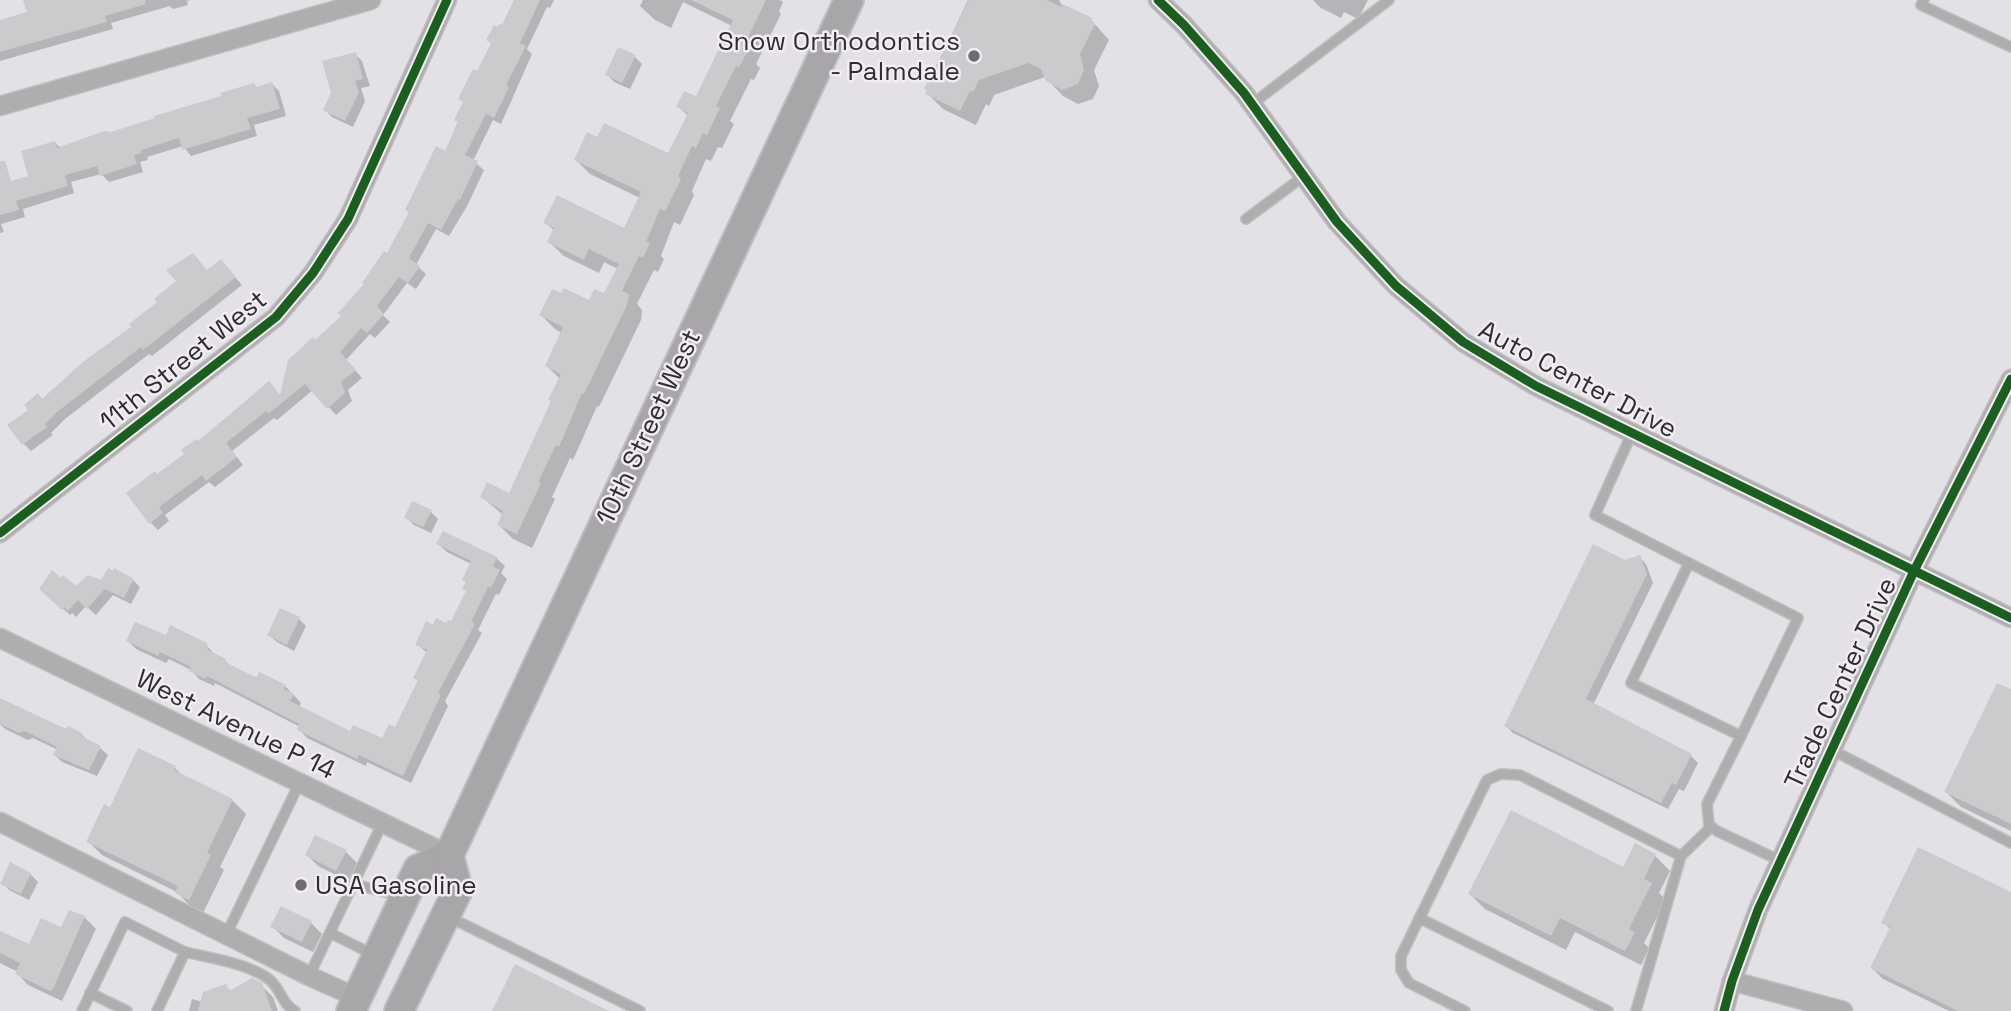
<svg xmlns="http://www.w3.org/2000/svg" width="2011" height="1011" viewBox="0 0 2011 1011" font-family="'Space Grotesk',sans-serif">
  <rect width="100%" height="100%" fill="#e3e1e5"/>
  <g fill="#0003">
    <polygon points="28,0 191,0 187,1 188,5 173,9 170,6 111,23 113,29 0,61 0,22 29,13"/>
    <polygon points="516,0 554,0 550,8 547,7 527,49 532,54 501,124 493,120 473,161 484,170 467,206 449,236 436,229 416,265 426,274 416,289 407,283 383,315 390,322 375,338 370,334 346,360 362,378 348,390 352,401 336,415 313,390 277,420 274,418 232,451 243,465 215,487 209,482 165,515 169,521 158,530 151,523 158,477 198,444 282,397 315,342 344,316 387,256 445,153 478,73"/>
    <polygon points="643,0 780,0 783,2 779,11 781,14 756,64 760,68 754,80 751,79 730,121 734,124 722,148 718,147 711,161 706,159 692,191 694,195 680,225 674,222 661,256 664,259 658,272 654,270 637,304 642,310 641,320 599,407 597,406 573,460 570,458 552,497 555,499 532,548 513,539 499,525 503,515 482,497 510,495 553,402 560,379 547,366 562,333 555,329 541,315 590,303 604,296 618,269 604,262 599,273 564,256 549,242 554,231 546,222 625,230 640,198 590,174 576,160 669,156 688,116 679,107 697,99 732,26 683,2 671,28 655,20 640,6"/>
    <polygon points="968,0 1059,0 1062,5 1091,20 1109,40 1094,70 1099,86 1093,99 1078,104 1063,96 1045,77 994,95 989,106 986,104 976,125 943,109 928,94 926,89"/>
    <polygon points="1313,0 1368,0 1358,19 1344,12 1341,18 1321,8"/>
    <polygon points="355,54 362,61 370,86 361,88 365,101 353,127 332,117 325,110"/>
    <polygon points="635,57 642,64 630,89 614,82 607,74"/>
    <polygon points="272,84 279,91 286,116 254,125 257,136 191,156 183,146 147,157 148,160 140,162 143,172 109,182 101,174 71,182 74,193 23,209 25,217 1,224 4,232 0,233 0,186 31,177 55,143 61,148"/>
    <polygon points="228,269 242,285 152,356 149,354 65,419 51,433 53,435 31,451 24,444 10,425 134,327 178,282 208,272"/>
    <polygon points="431,512 438,519 431,533 414,525 407,518"/>
    <polygon points="438,544 496,558 505,566 501,573 507,579 499,595 496,594 478,630 482,633 445,701 448,706 411,783 367,762 366,766 307,738 299,729 300,727 215,683 214,686 199,679 191,670 169,659 166,663 136,649 128,641 166,637 206,645 215,655 225,661 234,669 252,678 285,686 301,703 299,708 351,733 382,741 396,729 419,681 415,678 427,653 417,644 433,627 452,623 467,592 471,564 447,552"/>
    <polygon points="1639,557 1646,564 1653,583 1593,705 1691,756 1698,763 1684,791 1679,789 1668,809 1513,733 1506,726 1625,562"/>
    <polygon points="133,580 140,587 131,604 113,595 96,615 86,606 76,617 72,613 70,615 49,596 102,583"/>
    <polygon points="299,619 306,626 294,651 277,642 269,635"/>
    <polygon points="2011,691 2011,831 1961,807 1946,792"/>
    <polygon points="0,699 67,732 81,734 89,742 100,748 108,755 97,776 62,762 55,755 58,750 33,738 28,740 5,729 0,724"/>
    <polygon points="175,768 184,777 232,800 246,814 220,867 224,870 203,913 191,907 177,892 102,855 88,841 111,809"/>
    <polygon points="346,852 357,863 348,881 318,866 307,855"/>
    <polygon points="1655,856 1670,871 1659,893 1666,900 1644,943 1649,948 1641,965 1575,932 1566,950 1485,909 1470,894 1624,869"/>
    <polygon points="30,874 38,882 29,900 9,890 2,883"/>
    <polygon points="2011,894 2011,1011 1949,1011 1883,979 1872,968 1890,929 1884,923"/>
    <polygon points="70,912 84,917 96,929 62,1001 28,985 17,973 18,972 0,963 0,933 30,947 62,929"/>
    <polygon points="311,923 322,934 313,952 284,938 273,927"/>
    <polygon points="261,985 273,997 278,1011 189,1011 192,999 202,1002 226,986 231,992"/>
  </g>
  <g fill="#cbcacd">
    <polygon points="23,0 145,0 146,4 105,16 107,22 0,52 0,20 27,12"/>
    <polygon points="514,0 540,0 520,43 526,46 506,85 509,87 494,118 486,114 465,155 478,161 460,200 458,199 441,230 428,223 409,258 420,266 408,283 399,277 377,306 384,314 367,333 361,328 340,352 356,370 341,382 345,393 327,409 305,384 268,414 266,411 226,443 237,457 206,481 202,475 159,507 163,513 149,524 126,493 155,471 157,474 184,454 181,450 196,439 198,441 269,381 280,395 288,360 313,337 315,340 341,316 338,313 364,284 362,283 384,251 387,253 409,212 405,210 436,146 445,151 458,122 454,120 463,102 458,99 473,69 477,71 491,43 486,40 494,25 498,27 499,24 502,25"/>
    <polygon points="691,0 766,0 742,50 747,52 739,67 736,66 716,106 720,108 707,135 703,133 696,148 692,146 678,176 681,179 665,211 660,209 646,242 650,243 643,258 639,256 622,291 629,294 627,305 584,394 582,393 559,447 556,445 538,482 541,483 517,534 497,525 503,511 480,497 487,482 509,493 551,401 548,400 561,374 545,366 563,327 539,315 552,289 561,293 564,288 589,300 594,289 604,293 619,264 589,249 584,260 547,242 554,228 543,223 557,195 624,228 641,192 574,160 587,132 597,137 604,123 668,153 688,113 676,107 684,91 696,96 733,20"/>
    <polygon points="969,0 1047,0 1062,7 1063,4 1092,18 1091,22 1095,24 1080,54 1084,70 1078,84 1062,90 1046,81 1041,69 1028,63 979,80 973,92 970,91 960,111 925,94 927,91 924,89"/>
    <polygon points="618,47 636,55 622,83 605,75"/>
    <polygon points="356,52 363,79 355,81 359,93 345,121 323,110 331,93 322,61"/>
    <polygon points="272,82 280,109 247,118 251,129 182,150 179,138 141,150 142,153 134,155 137,164 100,176 97,166 65,175 68,186 16,201 19,210 0,215 0,161 5,161 11,181 28,176 21,151 55,141 57,148 104,131 111,132 155,118 154,116 221,96 220,93 254,83 256,87"/>
    <polygon points="193,253 207,270 221,259 236,277 143,350 141,347 57,412 45,424 47,427 22,445 7,425 28,410 24,405 38,393 42,399 83,362 131,327 129,324 157,302 154,299 176,281 166,270"/>
    <polygon points="412,501 432,510 423,527 404,518"/>
    <polygon points="443,531 497,557 493,566 500,570 491,588 488,587 471,622 475,624 438,693 440,694 440,697 403,776 359,755 357,759 297,730 299,724 207,676 205,679 189,671 191,667 160,652 158,656 126,641 135,622 166,635 170,625 207,643 208,650 226,659 225,662 253,676 257,677 259,672 286,685 284,689 294,694 290,701 350,731 353,725 382,738 389,724 395,727 418,680 413,678 427,650 415,645 426,621 433,625 436,618 446,623 448,620 451,621 466,591 462,589 466,582 462,580 471,561 436,544"/>
    <polygon points="1593,544 1625,560 1640,555 1647,574 1586,699 1692,754 1676,785 1672,783 1661,803 1504,726"/>
    <polygon points="108,568 113,571 114,568 134,579 124,598 105,589 87,609 78,600 68,611 64,607 62,610 39,589 52,570 61,578 63,575 76,586 88,575 101,580"/>
    <polygon points="280,608 300,617 287,645 267,635"/>
    <polygon points="1997,683 2011,689 2011,824 1944,792"/>
    <polygon points="0,698 66,729 68,726 82,733 81,736 101,746 89,770 53,755 57,747 25,731 19,733 0,724"/>
    <polygon points="138,748 176,766 174,770 233,799 207,853 211,855 189,900 175,893 178,886 86,842 104,804 110,807"/>
    <polygon points="1511,810 1623,867 1635,843 1656,854 1644,879 1652,883 1629,929 1635,932 1625,951 1560,918 1551,936 1468,894"/>
    <polygon points="315,835 347,850 336,871 305,855"/>
    <polygon points="1918,847 2011,892 2011,1011 1958,1011 1870,968 1890,927 1881,923"/>
    <polygon points="10,862 31,873 21,894 0,884"/>
    <polygon points="281,906 312,921 302,942 270,927"/>
    <polygon points="69,910 85,916 53,989 50,991 15,974 20,963 0,953 0,931 29,944 41,918 61,927"/>
    <polygon points="515,964 609,1011 492,1011"/>
    <polygon points="252,978 262,983 272,1011 198,1011 203,992 226,984 229,991"/>
  </g>
  <g fill="none" stroke-linecap="round" stroke-linejoin="round">
    <defs>
      <g id="service">
        <polyline points="1924,0 1921,5 2011,47"/>
        <polyline points="1252,104 1389,0"/>
        <polyline points="1246,219 1304,176"/>
        <polyline points="1632,433 1595,515 1689,563 1631,683 1741,736 1707,804 1709,825 1717,831 1781,861"/>
        <polyline points="1689,563 1798,618 1741,736"/>
        <polyline points="1832,750 2011,843"/>
        <polyline points="354,884 403,897"/>
        <polyline points="447,916 640,1011"/>
        <polyline points="1419,918 1608,1011"/>
        <polyline points="330,933 372,954"/>
        <polyline points="226,935 299,784"/>
        <path d="M 185,952 C 210,958 252,964 271,981 C 281,990 282,1004 295,1011"/>
        <polyline points="309,976 382,824"/>
        <polyline points="90,993 127,1011"/>
        <polyline points="82,1011 125,922 185,952 157,1011"/>
        <polyline points="1465,1011 1409,983 1401,970 1401,956 1487,780 1501,774 1520,775 1681,856"/>
        <polyline points="1636,1011 1681,856 1711,827"/>
      </g>
      <g id="minor">
        <polyline points="1158,0 1184,25 1244,93 1337,222 1396,286 1463,342 1536,386 2011,618"/>
        <polyline points="0,106 371,0"/>
        <polyline points="0,533 276,317 313,273 348,219 447,0"/>
        <polyline points="0,638 449,855"/>
        <polyline points="0,822 309,976 358,998"/>
        <polyline points="1732,981 1843,1011"/>
        <polyline points="1724,1011 1732,981 1758,910 1914,571 2011,379"/>
      </g>
      <g id="primary">
        <polyline points="351,1011 418,869 449,855"/>
        <polyline points="399,1011 458,890 449,855 849,0"/>
      </g>
    </defs>
    <use href="#service" stroke="#bfbec0" stroke-width="12"/>
    <use href="#minor" stroke="#bfbec0" stroke-width="21"/>
    <use href="#primary" stroke="#bfbec0" stroke-width="32"/>
    <use href="#service" stroke="#aeaeaf" stroke-width="9"/>
    <use href="#minor" stroke="#aeaeaf" stroke-width="18"/>
    <use href="#primary" stroke="#a8a6a9" stroke-width="28"/>
    <defs>
      <g id="cycleway">
        <polyline points="1158,0 1184,25 1244,93 1337,222 1396,286 1463,342 1536,386 2011,618"/>
        <polyline points="0,533 276,317 313,273 348,219 447,0"/>
        <polyline points="1724,1011 1732,981 1758,910 1914,571 2011,379"/>
      </g>
    </defs>
    <use href="#cycleway" stroke="#f1edf3" stroke-width="13"/>
    <use href="#cycleway" stroke="#1b5e20" stroke-width="9"/>
  </g>
  <g fill="#6e6c6f" stroke="#f1edf3" stroke-width="2.5">
    <circle cx="974" cy="56" r="7"/>
    <circle cx="301" cy="885" r="7"/>
  </g>
  <g text-anchor="middle" stroke-width="5" stroke-linejoin="round" paint-order="stroke">
    <g font-size="26" fill="#2f2d2f" stroke="#f1edf3" text-anchor="end">
      <text x="960" y="50">Snow Orthodontics<tspan x="960" dy="30">- Palmdale</tspan></text>
      <text x="315" y="894" text-anchor="start">USA Gasoline</text>
    </g>
    <g font-size="26" fill="#2f2d2f" stroke="#f1edf3">
      <text transform="translate(183 360) rotate(-39)" y="9">11th Street West</text>
      <text transform="translate(1578 379) rotate(28)" y="9">Auto Center Drive</text>
      <text transform="translate(648 427) rotate(-65)" y="9">10th Street West</text>
      <text transform="translate(1840 683) rotate(-65)" y="9">Trade Center Drive</text>
      <text transform="translate(236 724) rotate(26)" y="9">West Avenue P 14</text>
    </g>
  </g>
</svg>
